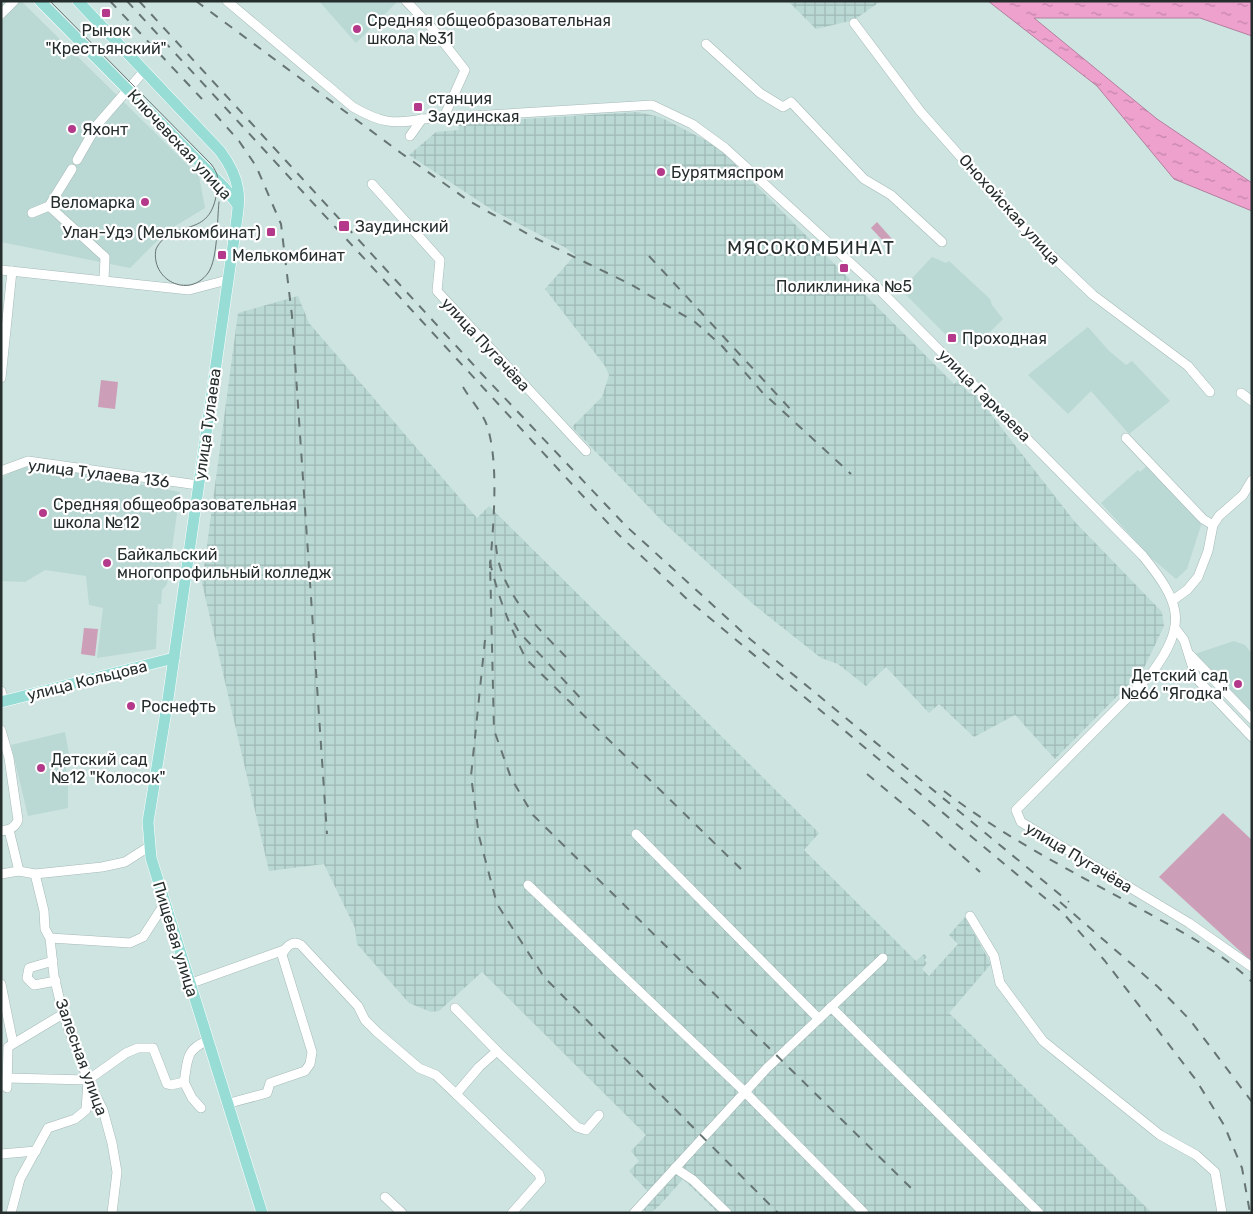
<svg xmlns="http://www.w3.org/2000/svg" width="1253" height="1214" viewBox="0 0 1253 1214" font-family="Rubik,sans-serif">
  <defs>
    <pattern id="industrial-grid" width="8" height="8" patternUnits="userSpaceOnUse" patternTransform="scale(1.25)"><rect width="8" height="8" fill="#bad8d4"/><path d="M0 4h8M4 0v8" fill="none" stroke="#a0bab6"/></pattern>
    <pattern id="water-ripples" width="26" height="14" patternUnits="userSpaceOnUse" patternTransform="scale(1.25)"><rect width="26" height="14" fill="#efa1ce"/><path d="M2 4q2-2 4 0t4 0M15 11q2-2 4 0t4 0" fill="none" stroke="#c184a8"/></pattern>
  </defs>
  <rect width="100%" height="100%" fill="#cee4e1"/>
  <g fill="#bad8d4">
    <polygon points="16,1 21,1 199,176 205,208 167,231 130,268 1,242 1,22"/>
    <polygon points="319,1 398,1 356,43"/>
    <polygon points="932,257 946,263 949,261 990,299 992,305 1003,319 974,348 960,342 956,345 901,290"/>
    <polygon points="1088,327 1109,351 1126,365 1132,361 1170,401 1129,434 1091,391 1068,414 1028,375"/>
    <polygon points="1149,464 1202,522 1187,569 1176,579 1149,556 1101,503 1138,470 1140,472"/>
    <polygon points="23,466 46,466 180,492 167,584 162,590 161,604 158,604 156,649 97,658 103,608 89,605 86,576 45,570 25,582 1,581 1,478"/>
    <polygon points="1234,641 1245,645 1252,654 1252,714 1195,654"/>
    <polygon points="65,732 69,754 64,756 68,781 68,808 28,816 11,745"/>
  </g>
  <g fill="url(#industrial-grid)">
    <polygon points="788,1 881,1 854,20 816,29"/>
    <polygon points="638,112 660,117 717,146 954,384 958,381 969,393 975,394 1075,522 1162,612 1164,626 1143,670 1055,759 1015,715 974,737 939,704 929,713 886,667 866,686 838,664 821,658 753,604 663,522 572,427 602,397 609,375 605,366 545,289 575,255 566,248 494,211 409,155 436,132 459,130 458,123"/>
    <polygon points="298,296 309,323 477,518 489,506 819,833 804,850 916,961 924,954 927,957 924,960 927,963 922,969 929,976 958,944 949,935 965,917 991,964 949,1013 1152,1213 718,1213 683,1179 660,1205 651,1213 647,1213 641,1207 652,1196 629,1171 639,1161 631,1151 646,1135 482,972 439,1011 431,1012 409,1003 357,944 355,928 324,864 269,871 202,583 238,313"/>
  </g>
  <g fill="#cd9eb8">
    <polygon points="877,222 892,239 886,244 871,228"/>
    <polygon points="101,380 118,382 115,409 98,407"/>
    <polygon points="84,628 98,629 95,656 81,654"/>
    <polygon points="1223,813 1252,840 1252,962 1159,877"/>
  </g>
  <polygon fill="url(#water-ripples)" stroke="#b37e9e" points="988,1 1252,1 1252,36 1200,18 1034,18 1157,119 1252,183 1252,211 1174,179 1097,86"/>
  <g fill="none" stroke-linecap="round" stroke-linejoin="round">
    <defs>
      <g id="minor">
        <path d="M 227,1 L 353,107 C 379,122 393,125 422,119 L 652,105 L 692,124 L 725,148 L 878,288 L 1143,556 C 1180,602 1189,623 1151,674 L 1016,810 L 1021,822 L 1189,923 L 1252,967"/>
        <polyline points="406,1 433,29 465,70 444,117"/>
        <polyline points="1,14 14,1"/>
        <polyline points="854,23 920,111 1030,235 1093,295 1188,366 1210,392"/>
        <polyline points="706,44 760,93 783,107 791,102 864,179 891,195 942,242"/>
        <polyline points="410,136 422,119"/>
        <polyline points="77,160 97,125 144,71"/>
        <polyline points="372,184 440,260 437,291 586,451"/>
        <polyline points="49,206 105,257 104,280"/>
        <polyline points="32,213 49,206 72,169"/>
        <polyline points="1,270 189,290 227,280"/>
        <polyline points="1,378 12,271"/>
        <polyline points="1241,393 1252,401"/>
        <polyline points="1126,438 1203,519 1213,525"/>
        <polyline points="1,471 28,461 198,485"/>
        <polyline points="1173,600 1187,590 1198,577 1208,551 1213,525 1219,516 1243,495 1252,480"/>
        <polyline points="1175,628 1184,640 1196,678 1252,737"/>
        <polyline points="1190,655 1252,719"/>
        <polyline points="1,691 4,701"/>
        <path d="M 1,730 L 9,758 L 18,820 C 15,828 9,830 1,831"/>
        <polyline points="9,830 19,871"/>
        <polyline points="636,834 819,1019"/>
        <polyline points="1,874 19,871 35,874 102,867 125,862 150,846"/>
        <polyline points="35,874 44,911 45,929 50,938 54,976 63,1014 88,1080 103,1110 112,1143 117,1172 112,1213"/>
        <polyline points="528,885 745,1092 864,1213"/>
        <polyline points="970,916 994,956 1000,983 1043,1041 1160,1135 1196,1155 1215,1172 1222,1213"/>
        <polyline points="50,938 130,943 143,937 165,903"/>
        <polyline points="53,961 29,968 27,978 34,985 56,981"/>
        <polyline points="1,984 13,1043"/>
        <polyline points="189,984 284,950"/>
        <polyline points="831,1007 1039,1213"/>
        <polyline points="497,1051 577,1127 586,1130 599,1115"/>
        <polyline points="7,1078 88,1080 126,1053 138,1048 153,1048 167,1084 171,1085 184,1082 192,1098 201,1108"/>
        <path d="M 184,1082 C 188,1060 185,1050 207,1041"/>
        <polyline points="7,1088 8,1047 63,1014"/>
        <polyline points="456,1094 539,1174 541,1180 512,1213"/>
        <path d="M 226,1104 L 267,1093 L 270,1083 L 305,1071 L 310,1064 L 312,1052 L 282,955 C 286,946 293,940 301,945 L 358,1006 L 365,1020 L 377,1032 L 419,1068 L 436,1075 L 456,1094 L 479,1067 L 497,1051 L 455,1008"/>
        <polyline points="1,1154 36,1151"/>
        <polyline points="675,1168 693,1180 727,1213"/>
        <polyline points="385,1197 402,1213"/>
        <polyline points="11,1213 20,1179 48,1128 75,1119 86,1110 88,1081"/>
        <polyline points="634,1213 767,1068 883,958"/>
      </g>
      <g id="major">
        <polyline points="40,1 223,186 238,205"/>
        <path d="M 78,1 L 220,151 C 247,187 238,205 233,246 L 168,699 L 148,822 L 151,858 L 262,1213"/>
        <polyline points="1,702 174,658"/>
      </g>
    </defs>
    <use href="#minor" stroke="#a5bab7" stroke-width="10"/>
    <use href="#major" stroke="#fff" stroke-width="12"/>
    <use href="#minor" stroke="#fff" stroke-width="9"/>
    <use href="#major" stroke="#97ddd6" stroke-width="11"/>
    <path stroke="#667472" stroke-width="1" d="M 50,1 L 211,164 C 218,173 219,179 217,190 C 211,242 173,216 156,249 C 150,279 188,300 208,273 C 218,259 217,220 219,202"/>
    <g stroke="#667472" stroke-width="2" stroke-dasharray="9 9" stroke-linecap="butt">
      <polyline points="110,1 202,99"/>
      <polyline points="127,1 618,534 687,599 1063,913 1105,961 1196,1080 1224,1125 1242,1168 1250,1213"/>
      <polyline points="139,1 481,373 626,526 750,639 1069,902"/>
      <polyline points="196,1 401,153 469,201 533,237 630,284 695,322 722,346 762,392 851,474"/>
      <polyline points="215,114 239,141 256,166 281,224 292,316 327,834"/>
      <polyline points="649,256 793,412"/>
      <path d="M 463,387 C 470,399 481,411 486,423 C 500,460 493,528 490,568"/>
      <path d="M 496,545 C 499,591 536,626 566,657"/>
      <polyline points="514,623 519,632 585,703"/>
      <polyline points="485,640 471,776 479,836 497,904 544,977 778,1213"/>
      <polyline points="867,774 927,824 980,872"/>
      <path d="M 944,791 C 1004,837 1071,871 1137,907 C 1176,929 1219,950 1252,982"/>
      <path d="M 741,869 L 526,659 C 510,627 498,597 490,562 L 494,730 L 511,778 L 533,815 L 913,1190"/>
      <polyline points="1060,902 1158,987 1190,1020 1252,1102"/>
    </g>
  </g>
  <g fill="#b4398a" stroke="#fff" stroke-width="2">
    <rect x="101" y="8" width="10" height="10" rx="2.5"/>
    <circle cx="357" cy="29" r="5"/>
    <rect x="413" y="102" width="10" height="10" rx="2.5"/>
    <circle cx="72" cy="129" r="5"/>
    <circle cx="661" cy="172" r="5"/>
    <circle cx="145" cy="202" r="5"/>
    <rect x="338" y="220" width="12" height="12" rx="2.5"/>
    <rect x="266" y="227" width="10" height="10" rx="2.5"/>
    <rect x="217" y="250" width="10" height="10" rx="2.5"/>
    <rect x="839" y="263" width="10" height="10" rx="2.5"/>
    <rect x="947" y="333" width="10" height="10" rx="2.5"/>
    <circle cx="43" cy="513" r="5"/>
    <circle cx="107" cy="563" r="5"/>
    <circle cx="1238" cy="684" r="5"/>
    <circle cx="131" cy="706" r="5"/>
    <circle cx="41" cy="768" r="5"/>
  </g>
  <g text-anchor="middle" stroke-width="4.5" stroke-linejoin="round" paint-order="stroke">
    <g font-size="16" fill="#262e2d" stroke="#fff" text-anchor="start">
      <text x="367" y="26">Средняя общеобразовательная<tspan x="367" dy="18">школа №31</tspan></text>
      <text x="106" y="36" text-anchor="middle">Рынок<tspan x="106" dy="18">"Крестьянский"</tspan></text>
      <text x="428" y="104">станция<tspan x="428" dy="18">Заудинская</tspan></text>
      <text x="82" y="135">Яхонт</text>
      <text x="671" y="178">Бурятмяспром</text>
      <text x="135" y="208" text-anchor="end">Веломарка</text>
      <text x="355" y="232">Заудинский</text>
      <text x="261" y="238" text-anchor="end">Улан-Удэ (Мелькомбинат)</text>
      <text x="232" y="261">Мелькомбинат</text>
      <text x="844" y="292" text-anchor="middle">Поликлиника №5</text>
      <text x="962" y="344">Проходная</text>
      <text x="53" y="510">Средняя общеобразовательная<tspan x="53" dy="18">школа №12</tspan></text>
      <text x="117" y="560">Байкальский<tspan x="117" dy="18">многопрофильный колледж</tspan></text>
      <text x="1228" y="681" text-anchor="end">Детский сад<tspan x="1228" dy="18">№66 "Ягодка"</tspan></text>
      <text x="141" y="712">Роснефть</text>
      <text x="51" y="765">Детский сад<tspan x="51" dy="18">№12 "Колосок"</tspan></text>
    </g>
    <g font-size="16" fill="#262e2d" stroke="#fff">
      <text transform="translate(180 144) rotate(47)" y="6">Ключевская улица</text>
      <text transform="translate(1010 209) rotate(48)" y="6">Онохойская улица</text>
      <text transform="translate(486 344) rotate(47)" y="6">улица Пугачёва</text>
      <text transform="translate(985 395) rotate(45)" y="6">улица Гармаева</text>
      <text transform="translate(207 424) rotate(-82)" y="6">улица Тулаева</text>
      <text transform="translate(99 473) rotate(7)" y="6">улица Тулаева 136</text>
      <text transform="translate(87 680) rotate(-14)" y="6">улица Кольцова</text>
      <text transform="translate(1079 857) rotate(31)" y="6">улица Пугачёва</text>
      <text transform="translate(176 939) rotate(73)" y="6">Пищевая улица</text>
      <text transform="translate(82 1057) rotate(70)" y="6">Залесная улица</text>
    </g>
    <g font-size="19" letter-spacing="1" fill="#262e2d" stroke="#fff">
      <text x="811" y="254">МЯСОКОМБИНАТ</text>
    </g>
  </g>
  <rect width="1253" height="1214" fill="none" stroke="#262e2d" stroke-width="5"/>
</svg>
